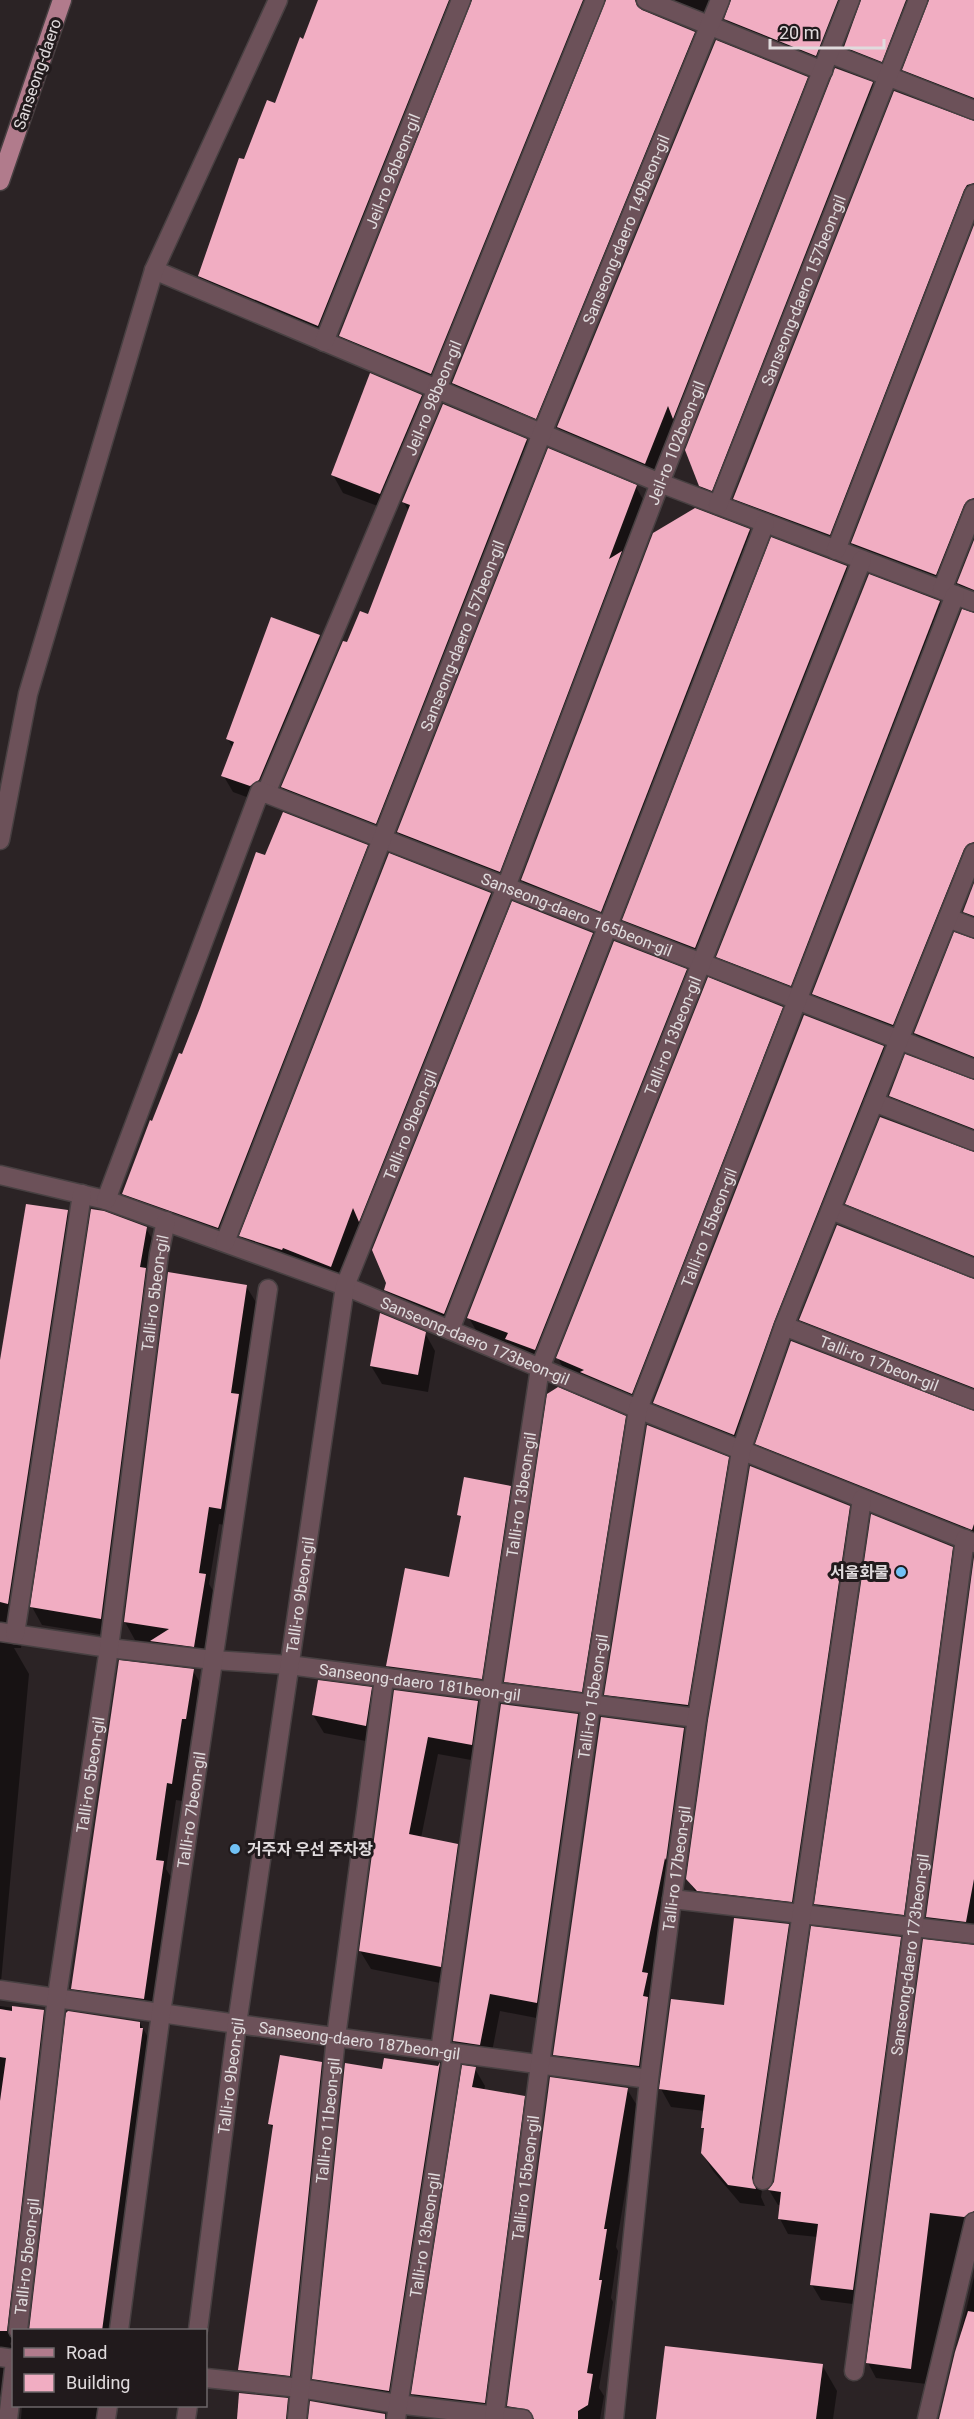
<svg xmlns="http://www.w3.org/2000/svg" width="974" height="2419" viewBox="0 0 974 2419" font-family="Roboto,'Noto Sans KR',sans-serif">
  <rect width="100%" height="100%" fill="#2b2325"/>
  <g fill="#0007">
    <polygon points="319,0 974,0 974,109 913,84 904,70 930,4 920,5 890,75 854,61 845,47 862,4 856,3 824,70 734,34 726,19 731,4 721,6 712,25 648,5 644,13 694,33 702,48 544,432 462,398 453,383 607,4 602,3 439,388 349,350 340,335 473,5 468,3 327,340 208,291 199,276 244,161 276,105"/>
    <polygon points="807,78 816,94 654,480 568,443 558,427"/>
    <polygon points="872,84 882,101 710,502 700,485"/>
    <polygon points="974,121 974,203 838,549 743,513 734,498"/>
    <polygon points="974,229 974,518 944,589 861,558 852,543"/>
    <polygon points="421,396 431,414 391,511 343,493 333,475"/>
    <polygon points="526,441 535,456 385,839 291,803 282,787 348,644 369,616 409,512 403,501"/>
    <polygon points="636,487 645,503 509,888 408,848 398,832"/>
    <polygon points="695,510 749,531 759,547 610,927 532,897 522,880"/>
    <polygon points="974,544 974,601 967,598 958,583"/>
    <polygon points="846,567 855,582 703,962 632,935 624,920"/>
    <polygon points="869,576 939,603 948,618 799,1000 727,972 718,956"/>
    <polygon points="974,614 974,849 901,1039 822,1008 813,994"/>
    <polygon points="272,619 319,637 329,653 260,802 233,792 223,775 233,749 228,739"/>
    <polygon points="367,846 376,862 227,1244 133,1210 124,1194 266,857"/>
    <polygon points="974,887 974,927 964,911"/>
    <polygon points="490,894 500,911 341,1283 251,1253 241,1236"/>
    <polygon points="592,934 601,949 453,1329 395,1306 386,1290"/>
    <polygon points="974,940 974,1068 924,1048 915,1033"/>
    <polygon points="686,970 694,984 543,1363 515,1352 511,1344 477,1332 469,1318"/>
    <polygon points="782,1008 790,1023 640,1409 566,1374 558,1358"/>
    <polygon points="883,1047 892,1063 743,1450 663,1418 654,1403"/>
    <polygon points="974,1081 974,1140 899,1110 890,1096"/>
    <polygon points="974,1153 974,1266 855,1218 847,1204"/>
    <polygon points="67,1211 83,1239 21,1648 14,1648 29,1674 0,1993 0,1375"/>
    <polygon points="146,1228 156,1246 111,1636 42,1625 32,1607"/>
    <polygon points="974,1279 974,1399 809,1334 800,1320"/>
    <polygon points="246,1286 257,1304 242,1402 248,1413 230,1526 219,1524 209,1584 215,1594 204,1664 162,1659 152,1642 135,1640 125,1622"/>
    <polygon points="425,1333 435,1351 428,1392 382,1384 371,1366"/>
    <polygon points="974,1411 974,1541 766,1458 757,1444"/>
    <polygon points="624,1417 635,1435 591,1709 516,1699 506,1681"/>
    <polygon points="728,1458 738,1476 697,1723 616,1712 605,1694"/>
    <polygon points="510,1487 520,1505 491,1696 398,1684 388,1666 450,1578 462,1520 459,1515"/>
    <polygon points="849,1507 859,1524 801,1918 698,1897 688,1879"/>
    <polygon points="952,1548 960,1563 911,1929 824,1918 816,1904"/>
    <polygon points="974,1568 974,1936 936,1932 927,1917"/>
    <polygon points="193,1671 203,1688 196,1736 191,1736 182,1801 176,1800 166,1869 173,1880 153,2016 83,2006 73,1989"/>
    <polygon points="371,1689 381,1707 376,1743 324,1733 313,1715"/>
    <polygon points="395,1692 477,1702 488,1720 482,1762 438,1754 421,1838 457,1845 467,1863 450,1985 371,1969 360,1951"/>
    <polygon points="577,1715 588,1733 547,2020 500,2011 490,2062 465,2059 454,2041"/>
    <polygon points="683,1729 694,1747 649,2084 564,2072 554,2054"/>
    <polygon points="788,1925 798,1943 761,2197 765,2206 740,2203 713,2171 702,2153 705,2132 703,2128 705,2111 671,2107 661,2089"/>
    <polygon points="900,1938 908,1953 861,2305 821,2300 812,2285 818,2237 788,2234 780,2219 781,2205 778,2205 769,2190 776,2182"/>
    <polygon points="974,1947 974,2231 935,2385 876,2378 868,2363"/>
    <polygon points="0,2006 43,2012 59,2039 14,2330 14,2344 11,2342 10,2344 14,2348 14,2373 0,2419"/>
    <polygon points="140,2023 155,2050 121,2330 31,2330"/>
    <polygon points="385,2059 439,2068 440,2066 449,2082 399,2408 324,2396 314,2378"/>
    <polygon points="321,2063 332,2081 300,2393 250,2388 240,2370 273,2130 270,2124"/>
    <polygon points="475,2069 485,2086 484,2091 524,2097 534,2115 494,2419 423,2412 413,2394"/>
    <polygon points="627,2089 639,2109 616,2247 618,2251 611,2298 613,2302 599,2388 604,2396 600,2419 516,2419 509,2405"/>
    <polygon points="974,2277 974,2419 940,2419"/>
    <polygon points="822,2365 837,2391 833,2419 658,2419"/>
    <polygon points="287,2399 298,2419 238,2419"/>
    <polygon points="22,2406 111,2406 109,2419 21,2419"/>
  </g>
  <g fill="#f1adc2">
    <polygon points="318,0 449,0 318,326 198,276 239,158 244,159 267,100 275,103 300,37 303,39"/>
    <polygon points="472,0 583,0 431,374 339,336"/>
    <polygon points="606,0 635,0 637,6 642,10 695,32 536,419 452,383"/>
    <polygon points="731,0 838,0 816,56 724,19"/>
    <polygon points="861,0 906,0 882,62 844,47"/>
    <polygon points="929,0 974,0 974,98 902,70"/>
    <polygon points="716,40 808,77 673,419 668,406 645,464 557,427"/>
    <polygon points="835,68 873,82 712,491 699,486 685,450"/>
    <polygon points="894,91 974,121 974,183 967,185 964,190 830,535 733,499"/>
    <polygon points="974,225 974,498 968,500 964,505 936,575 851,543"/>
    <polygon points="370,373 422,395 380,494 331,475"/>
    <polygon points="443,404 527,439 376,824 281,787 343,641 347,642 360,611 368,614 410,505 402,502"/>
    <polygon points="548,448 637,485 609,559 622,551 500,872 397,832"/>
    <polygon points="695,508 750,529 601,912 521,880 653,533"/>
    <polygon points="771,537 847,566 695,948 622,920"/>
    <polygon points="974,540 974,590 957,583"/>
    <polygon points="869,574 940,601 791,986 716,957"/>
    <polygon points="962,609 974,613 974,842 968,844 964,849 893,1025 812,994"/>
    <polygon points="271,617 320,635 259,780 250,786 221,776 234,742 226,739"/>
    <polygon points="283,812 368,845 218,1228 122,1194 150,1120 152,1121 179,1053 182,1054 200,1008 256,852 265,855"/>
    <polygon points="389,853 491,893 359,1222 353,1208 331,1267 283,1248 282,1250 239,1236"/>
    <polygon points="974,883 974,916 963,912"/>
    <polygon points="512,901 593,933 444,1314 384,1290 386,1283 372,1250"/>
    <polygon points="954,932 974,939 974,1057 914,1033"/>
    <polygon points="614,941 687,969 535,1350 505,1339 508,1333 467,1318"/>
    <polygon points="708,977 783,1007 632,1394 580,1372 584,1370 556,1358"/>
    <polygon points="804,1015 884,1046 774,1322 734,1435 653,1403"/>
    <polygon points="905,1054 974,1080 974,1129 889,1096"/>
    <polygon points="880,1117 974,1152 974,1256 845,1204"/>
    <polygon points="26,1204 68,1210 8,1604 0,1602 0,1360"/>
    <polygon points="91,1209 104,1211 147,1227 140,1267 146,1268 101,1619 30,1607"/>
    <polygon points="837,1225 974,1279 974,1388 799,1320"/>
    <polygon points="168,1272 247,1285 231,1393 239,1394 221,1509 209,1507 199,1573 206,1574 194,1647 150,1641 169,1629 124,1622"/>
    <polygon points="380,1313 426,1332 418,1375 370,1366"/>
    <polygon points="791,1341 974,1411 974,1524 972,1530 755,1444"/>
    <polygon points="558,1387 626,1416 582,1692 504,1682 547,1394"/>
    <polygon points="647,1425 729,1457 688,1705 604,1695"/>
    <polygon points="750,1466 850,1506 792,1902 697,1891 686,1879 708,1720"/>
    <polygon points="464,1477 511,1486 482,1679 386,1666 405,1568 449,1577 461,1516 457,1515"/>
    <polygon points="871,1514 953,1547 904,1915 814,1904"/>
    <polygon points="974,1557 974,1879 966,1922 926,1917"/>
    <polygon points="119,1660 194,1669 186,1719 182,1719 172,1784 167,1783 156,1860 164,1861 144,1999 71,1989"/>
    <polygon points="318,1680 372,1687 366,1726 312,1715"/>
    <polygon points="394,1690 478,1701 472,1745 428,1737 409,1834 458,1844 441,1967 359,1951"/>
    <polygon points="501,1704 578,1714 537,2003 490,1994 480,2045 453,2041"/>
    <polygon points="601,1717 684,1728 666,1860 665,1858 642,1972 648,1973 643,1996 648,1997 639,2066 553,2055"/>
    <polygon points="734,1918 789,1924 752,2178 756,2189 728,2185 701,2153 704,2128 701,2128 705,2095 659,2089 671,1999 724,2005"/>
    <polygon points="811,1926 901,1937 853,2290 810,2285 818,2224 778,2219 781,2192 768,2190 774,2182"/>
    <polygon points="923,1939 974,1945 974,2211 964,2217 930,2213 911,2369 866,2363"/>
    <polygon points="12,2006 44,2010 7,2331 0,2331 0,2101 6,2058 0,2057 0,2009 12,2011"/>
    <polygon points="68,2011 140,2022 140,2028 143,2028 102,2331 29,2331 66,2013"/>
    <polygon points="280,2055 322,2062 290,2376 238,2370 273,2125 268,2124"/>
    <polygon points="384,2058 438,2066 440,2062 389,2391 312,2379 345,2063 382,2069"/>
    <polygon points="462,2065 476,2067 472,2087 525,2096 485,2403 411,2394"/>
    <polygon points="550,2077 628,2088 604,2229 607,2229 599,2280 602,2280 587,2373 593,2374 588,2405 578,2411 578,2419 534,2419 529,2410 507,2406"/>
    <polygon points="968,2311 974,2312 974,2419 939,2419 955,2352"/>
    <polygon points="665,2346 823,2364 816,2419 656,2419"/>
    <polygon points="239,2393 288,2398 286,2419 237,2419"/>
    <polygon points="310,2401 385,2414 385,2419 308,2419"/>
  </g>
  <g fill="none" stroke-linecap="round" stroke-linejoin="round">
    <defs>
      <g id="minor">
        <polyline points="646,0 823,71"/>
        <polyline points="829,53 974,110"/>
        <polyline points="154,270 660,483 974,602"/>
        <path id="s1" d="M 324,342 L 461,0"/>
        <path id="s2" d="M 718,505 L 918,0"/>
        <polyline points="836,550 974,194"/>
        <polyline points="942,590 974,509"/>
        <path id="s3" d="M 266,793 L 437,389 L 595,0"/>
        <polyline points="0,840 28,694 154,270 278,0"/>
        <polyline points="948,918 974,928"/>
        <polyline points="874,1102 974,1141"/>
        <path id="s4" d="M 0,1175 L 106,1200 L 345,1286 L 638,1409 L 974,1543"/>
        <path id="s5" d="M 106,1200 L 260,791 L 974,1069"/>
        <polyline points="831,1210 974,1268"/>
        <path id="s6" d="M 225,1242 L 382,839 L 542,433 L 720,0"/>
        <path id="s7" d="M 784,1326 L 974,1400"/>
        <polyline points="450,1330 765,523"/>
        <path id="s8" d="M 0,1632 L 109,1648 L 213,1660 L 289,1665 L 697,1718"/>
        <polyline points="15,1634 82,1194"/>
        <polyline points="672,1899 974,1934"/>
        <path id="s9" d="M 0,1990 L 237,2024 L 649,2079"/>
        <path id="s10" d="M 440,2051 L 491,1692 L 540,1368 L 862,560"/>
        <polyline points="763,2180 862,1499"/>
        <path id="s11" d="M 18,2330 L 57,1996 L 109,1648 L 159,1254 L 166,1221"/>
        <path id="s12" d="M 119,2330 L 161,2013 L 268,1289"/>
        <path id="s13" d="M 198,2330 L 237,2024 L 345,1286 L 506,887 L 660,483 L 850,0"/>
        <polyline points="0,2357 14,2359"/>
        <path id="s14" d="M 854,2371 L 965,1539"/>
        <polyline points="206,2378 300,2388 397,2404 523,2419"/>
        <polyline points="8,2419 14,2369"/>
        <polyline points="106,2419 108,2406"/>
        <polyline points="186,2419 188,2406"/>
        <path id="s15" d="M 297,2419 L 336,2037 L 384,1679"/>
        <path id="s16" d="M 396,2419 L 453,2053"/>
        <path id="s17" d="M 494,2419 L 540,2064 L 591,1704 L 638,1409 L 955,595"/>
        <path id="s18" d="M 614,2419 L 649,2079 L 672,1899 L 697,1718 L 741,1451 L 784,1326 L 974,853"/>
        <polyline points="927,2419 974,2222"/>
      </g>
      <polyline id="major" points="0,181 62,0"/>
    </defs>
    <use href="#minor" stroke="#484042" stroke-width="21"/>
    <use href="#major" stroke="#484042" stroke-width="21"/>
    <use href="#minor" stroke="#6c5159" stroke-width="18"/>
    <use href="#major" stroke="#b17b8c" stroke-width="18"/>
  </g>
  <g fill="#71c1f5" stroke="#211a1c" stroke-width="2">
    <circle cx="901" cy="1572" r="6"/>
    <circle cx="235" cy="1849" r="6"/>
  </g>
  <g text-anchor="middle" stroke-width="6" stroke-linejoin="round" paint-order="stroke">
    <g font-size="16" fill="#e0dbdd" stroke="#211a1c">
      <text transform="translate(37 74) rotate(-71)" y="6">Sanseong-daero</text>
      <text dy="6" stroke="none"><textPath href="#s1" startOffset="184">Jeil-ro 96beon-gil</textPath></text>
      <text dy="6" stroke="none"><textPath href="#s6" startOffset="1089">Sanseong-daero 149beon-gil</textPath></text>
      <text dy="6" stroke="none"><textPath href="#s2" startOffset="231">Sanseong-daero 157beon-gil</textPath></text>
      <text dy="6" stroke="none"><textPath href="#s3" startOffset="429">Jeil-ro 98beon-gil</textPath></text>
      <text dy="6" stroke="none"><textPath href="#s13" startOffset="1960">Jeil-ro 102beon-gil</textPath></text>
      <text dy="6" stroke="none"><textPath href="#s6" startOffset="651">Sanseong-daero 157beon-gil</textPath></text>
      <text dy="6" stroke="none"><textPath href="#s5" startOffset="777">Sanseong-daero 165beon-gil</textPath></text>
      <text dy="6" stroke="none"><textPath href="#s10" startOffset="1048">Talli-ro 13beon-gil</textPath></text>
      <text dy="6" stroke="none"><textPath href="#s13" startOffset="1228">Talli-ro 9beon-gil</textPath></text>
      <text dy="6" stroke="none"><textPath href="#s17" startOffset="1215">Talli-ro 15beon-gil</textPath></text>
      <text dy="6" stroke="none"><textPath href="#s11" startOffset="1046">Talli-ro 5beon-gil</textPath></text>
      <text dy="6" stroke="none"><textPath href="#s4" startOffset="504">Sanseong-daero 173beon-gil</textPath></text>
      <text dy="6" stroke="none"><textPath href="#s7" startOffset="102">Talli-ro 17beon-gil</textPath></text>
      <text dy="6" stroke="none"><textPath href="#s10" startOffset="562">Talli-ro 13beon-gil</textPath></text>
      <text dy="6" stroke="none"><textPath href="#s13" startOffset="742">Talli-ro 9beon-gil</textPath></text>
      <text dy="6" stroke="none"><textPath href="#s8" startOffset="423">Sanseong-daero 181beon-gil</textPath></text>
      <text dy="6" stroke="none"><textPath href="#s17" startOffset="729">Talli-ro 15beon-gil</textPath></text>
      <text dy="6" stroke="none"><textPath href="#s11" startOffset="560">Talli-ro 5beon-gil</textPath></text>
      <text dy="6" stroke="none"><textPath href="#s12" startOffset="525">Talli-ro 7beon-gil</textPath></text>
      <text dy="6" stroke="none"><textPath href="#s18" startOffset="554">Talli-ro 17beon-gil</textPath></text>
      <text dy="6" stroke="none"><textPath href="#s14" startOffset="420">Sanseong-daero 173beon-gil</textPath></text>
      <text dy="6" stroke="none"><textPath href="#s9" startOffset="363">Sanseong-daero 187beon-gil</textPath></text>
      <text dy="6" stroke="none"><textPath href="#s13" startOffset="256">Talli-ro 9beon-gil</textPath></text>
      <text dy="6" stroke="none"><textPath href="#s15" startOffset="300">Talli-ro 11beon-gil</textPath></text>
      <text dy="6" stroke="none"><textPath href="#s17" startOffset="243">Talli-ro 15beon-gil</textPath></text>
      <text dy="6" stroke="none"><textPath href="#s16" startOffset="186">Talli-ro 13beon-gil</textPath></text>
      <text dy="6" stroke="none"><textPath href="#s11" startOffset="74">Talli-ro 5beon-gil</textPath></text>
    </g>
    <g font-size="16" font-weight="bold" fill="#e0dbdd" stroke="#211a1c" text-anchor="end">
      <text x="889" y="1578">서울화물</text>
      <text x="247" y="1855" text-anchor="start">거주자 우선 주차장</text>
    </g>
  </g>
  <rect x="12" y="2329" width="195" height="78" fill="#211a1c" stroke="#6d6769" stroke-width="1.5"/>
  <rect x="24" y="2348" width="30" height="9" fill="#b17b8c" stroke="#6d6769" stroke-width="1.5"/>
  <text x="66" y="2359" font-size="18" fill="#e0dbdd">Road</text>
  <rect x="24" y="2374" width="30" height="18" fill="#f1adc2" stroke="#6d6769" stroke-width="1.5"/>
  <text x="66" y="2389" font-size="18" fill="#e0dbdd">Building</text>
  <path d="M770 39v9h114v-9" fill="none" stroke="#e0dbdd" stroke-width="3"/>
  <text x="779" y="39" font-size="18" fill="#e0dbdd" stroke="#211a1c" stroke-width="4.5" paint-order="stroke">20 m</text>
</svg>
